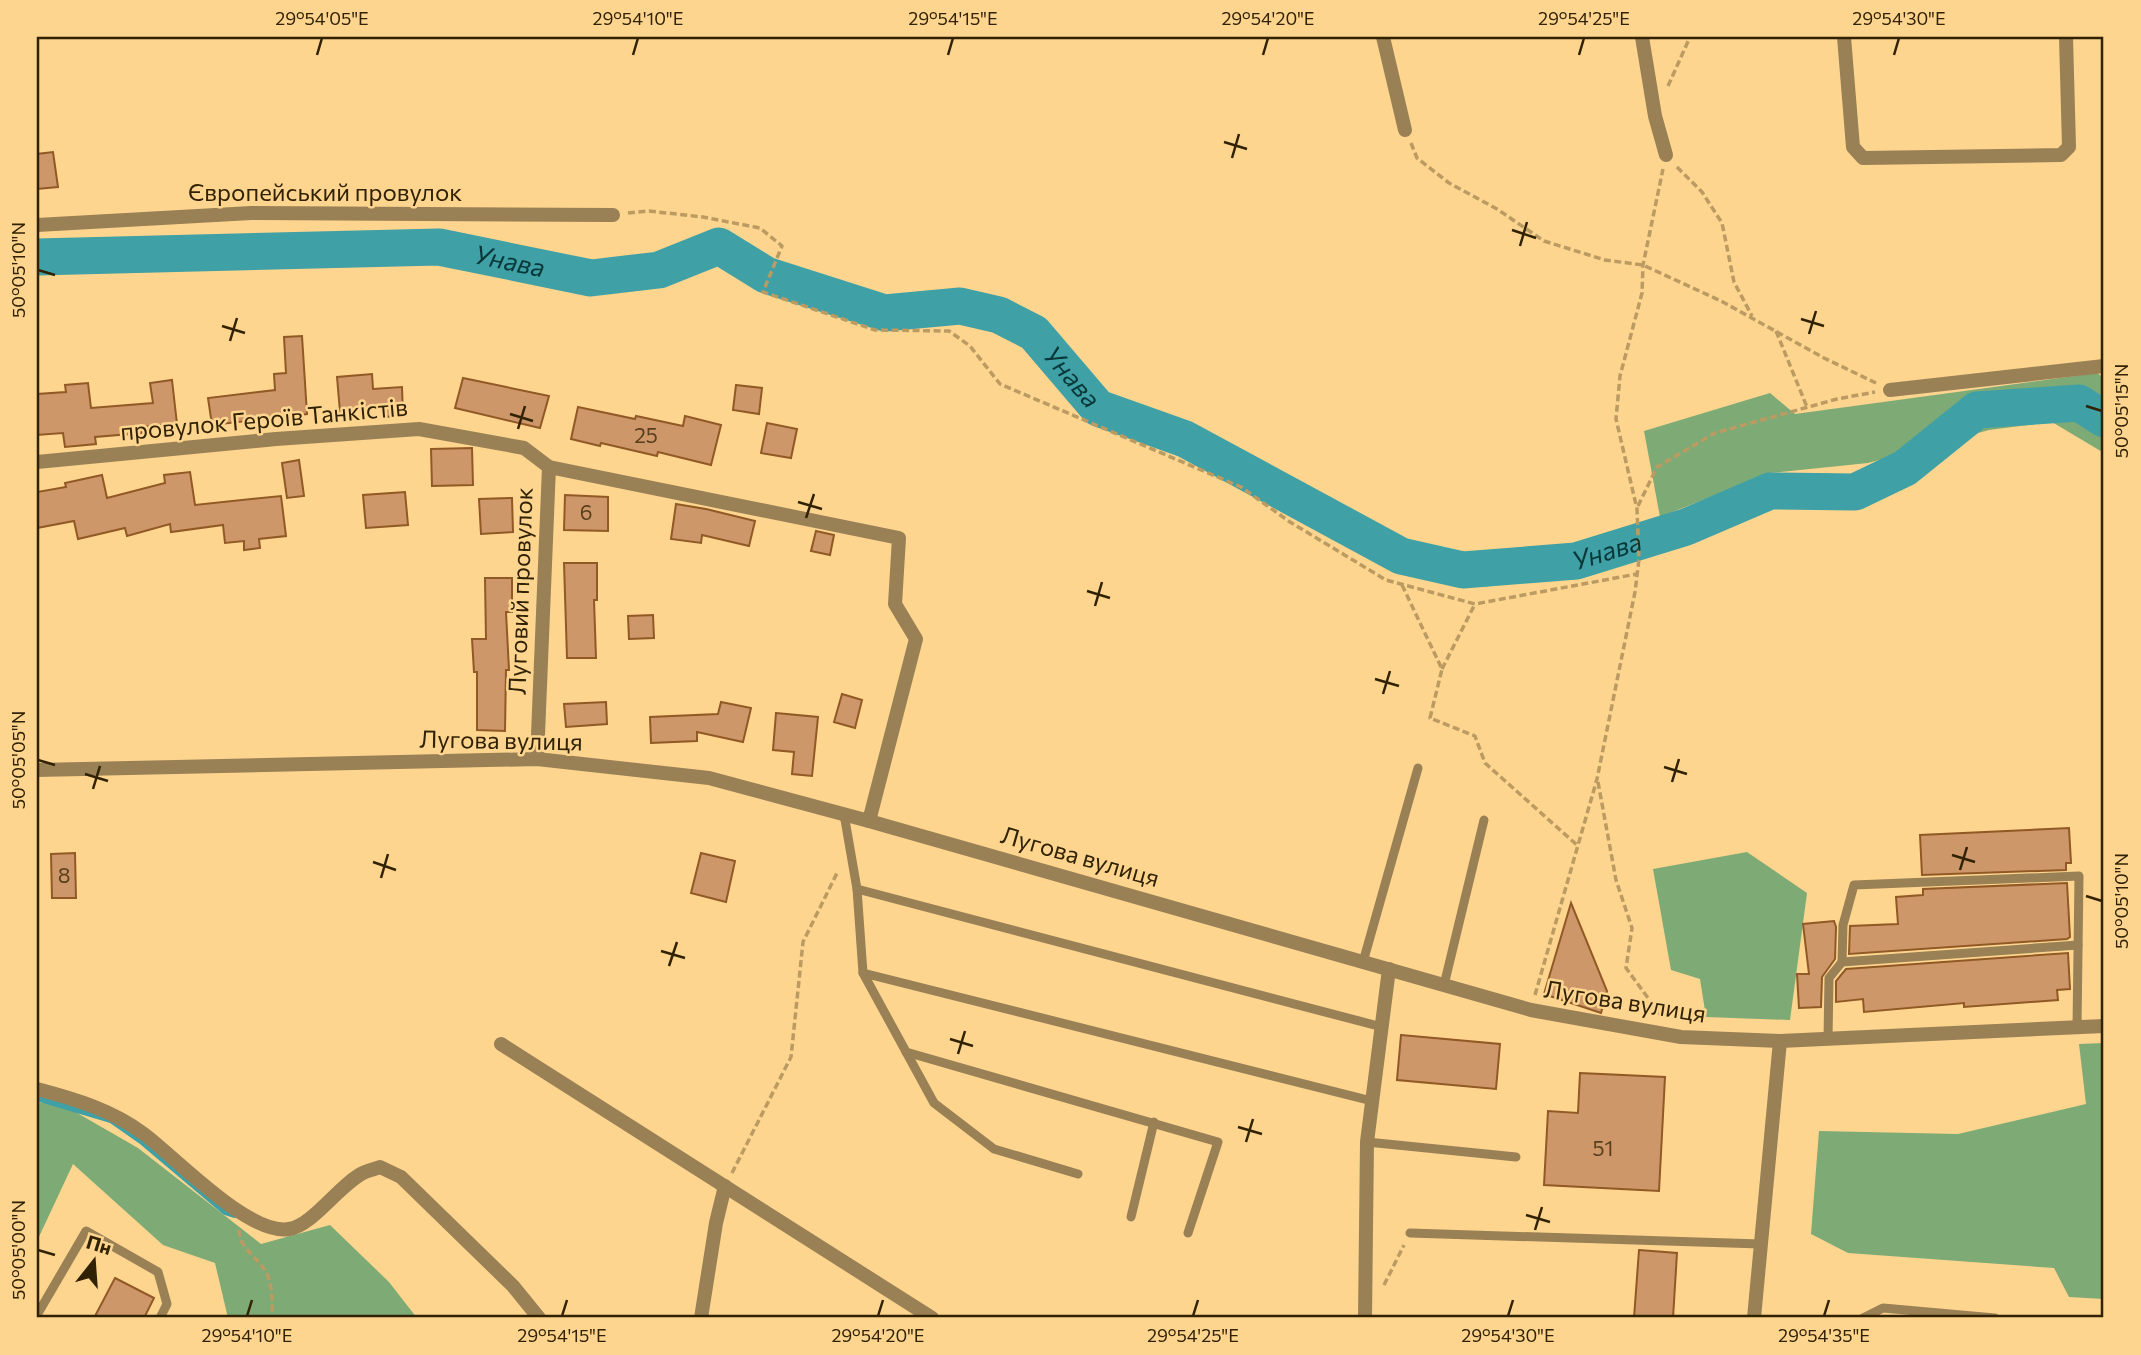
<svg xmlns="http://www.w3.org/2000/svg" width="2141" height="1355" viewBox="0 0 2141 1355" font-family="Commissioner,sans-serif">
  <rect width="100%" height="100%" fill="#fdd58f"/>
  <g fill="#7daa75">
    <polygon points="2097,373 2104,378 2104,453 2052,422 1989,430 1868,463 1770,473 1660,517 1644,431 1770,393 1795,414"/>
    <polygon points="1747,852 1807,893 1790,1020 1706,1017 1700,979 1671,970 1653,869"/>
    <polygon points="2104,1043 2104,1299 2069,1297 2054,1268 1848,1253 1811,1234 1819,1131 1958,1134 2086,1104 2079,1044"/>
    <polygon points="37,1102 65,1106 138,1148 261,1244 330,1225 389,1282 417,1318 228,1318 215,1263 163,1245 73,1164 37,1241"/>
  </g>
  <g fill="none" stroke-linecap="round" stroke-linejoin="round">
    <polyline stroke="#3fa0a5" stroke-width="6" points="37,1098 111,1120 141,1141 225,1212 234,1215"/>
    <path stroke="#3fa0a5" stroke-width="37" id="s1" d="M 37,257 L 439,247 L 591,278 L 659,270 L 719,246 L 766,275 L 885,313 L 960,306 L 999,315 L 1034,333 L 1098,408 L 1185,439 L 1401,556 L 1463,570 L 1576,561 L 1686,527 L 1770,491 L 1855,492 L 1905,468 L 1977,410 L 2079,403 L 2104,419"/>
  </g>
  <g fill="#ce9769" stroke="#915925" stroke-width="2">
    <polygon points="53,152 58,187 37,189 37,154"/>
    <polygon points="302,336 307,414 212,425 208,398 275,390 274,374 286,373 284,337"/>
    <polygon points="372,374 373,389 402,387 403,416 383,417 382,408 340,412 337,377"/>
    <polygon points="463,378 549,396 540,428 455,408"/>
    <polygon points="172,380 177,424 142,427 142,433 95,437 96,444 65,447 63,433 37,435 37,394 66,392 65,385 88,383 91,408 153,403 150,383"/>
    <polygon points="736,385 762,388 759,414 733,410"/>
    <polygon points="578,407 635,419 636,416 683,426 685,416 721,425 711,465 658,452 657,456 601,443 600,446 571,439"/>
    <polygon points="767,423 797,429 791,458 761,453"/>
    <polygon points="472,448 473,485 432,486 431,449"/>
    <polygon points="299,460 304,496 287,498 282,463"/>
    <polygon points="190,472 195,505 281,496 286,536 259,539 260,548 244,550 244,541 225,543 223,525 171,532 170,524 127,536 125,528 78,539 74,521 37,528 37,492 66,487 65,483 102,475 107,498 165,483 164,475"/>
    <polygon points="405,492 408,525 366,528 363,495"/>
    <polygon points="565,495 608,497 608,531 564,530"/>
    <polygon points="512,498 513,532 481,534 479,499"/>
    <polygon points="676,504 706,509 755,521 749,546 702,535 701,543 671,539"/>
    <polygon points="816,531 834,535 830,555 811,551"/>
    <polygon points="564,563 597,563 597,600 594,600 596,658 567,658"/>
    <polygon points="485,578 512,578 512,612 506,612 509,670 506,670 505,731 477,730 477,672 474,672 472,639 486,639"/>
    <polygon points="653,615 654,638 629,639 628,616"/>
    <polygon points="842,694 862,700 855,728 834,722"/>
    <polygon points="606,702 607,724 566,727 564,704"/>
    <polygon points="721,702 751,708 743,742 697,732 697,741 651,743 650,717 718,714"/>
    <polygon points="776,713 818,717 812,776 792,774 794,752 773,750"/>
    <polygon points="2069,828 2071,863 2066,863 2066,870 1922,875 1920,835"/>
    <polygon points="75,853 76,898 52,898 51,854"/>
    <polygon points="701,853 735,861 726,902 691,893"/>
    <polygon points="2067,883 2070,937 2067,939 1849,954 1850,926 1898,924 1896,897 1923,895 1923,889"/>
    <polygon points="1571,903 1607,991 1601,1013 1544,994"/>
    <polygon points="1834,921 1836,927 1835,959 1822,977 1821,1007 1799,1008 1797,974 1809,974 1803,924"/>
    <polygon points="2068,953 2070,989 2057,990 2058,1000 1964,1007 1964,1003 1864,1012 1863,999 1836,1002 1836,981 1846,969"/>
    <polygon points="1401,1035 1500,1044 1496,1089 1397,1080"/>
    <polygon points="1580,1073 1665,1077 1659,1191 1544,1185 1548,1111 1578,1113"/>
    <polygon points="1639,1250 1677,1253 1673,1318 1634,1318"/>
    <polygon points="115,1278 154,1298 144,1318 94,1318"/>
  </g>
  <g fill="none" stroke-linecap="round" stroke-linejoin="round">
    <g stroke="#bb9b62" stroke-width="3.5" stroke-dasharray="7 3.5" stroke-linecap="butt">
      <polyline points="1668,86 1690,37"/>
      <polyline points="1411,143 1417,158 1449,183 1497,209 1544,241 1605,260 1643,265 1721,301 1824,358 1876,383"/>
      <polyline points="1677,167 1702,192 1722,223 1734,282 1752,316"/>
      <polyline points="628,213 649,211 703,217 760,228 782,246 763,292 875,330 949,331 970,346 1000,384 1241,487 1290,522 1386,580 1475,604 1637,574"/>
      <polyline points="1776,331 1807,407"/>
      <polyline points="1638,506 1657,467 1715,433 1837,399 1875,392"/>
      <polyline points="1402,585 1442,669 1430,718 1475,736 1485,763 1577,845"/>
      <polyline points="1442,669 1475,604"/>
      <polyline points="1598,782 1616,880 1632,928 1626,968 1662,1017"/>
      <polyline points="1535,995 1597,779 1635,592 1639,559 1637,509 1616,419 1620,376 1642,293 1643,265 1663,169"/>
      <polyline points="732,1173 791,1057 803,942 838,871"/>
      <path d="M 239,1230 C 240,1250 257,1256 266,1272 C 273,1285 272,1304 272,1318"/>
      <polyline points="1384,1285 1404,1245"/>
    </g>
    <g stroke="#9a8055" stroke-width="9">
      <polyline points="844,814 857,889 863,973 934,1103 994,1149 1078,1174"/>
      <polyline points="857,889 1382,1027"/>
      <polyline points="1363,962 1418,768"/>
      <polyline points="1842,962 2078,945"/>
      <polyline points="863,973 1372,1101"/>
      <polyline points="1444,985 1484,820"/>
      <polyline points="1828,1039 1829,978 1842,962 1843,925 1854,885 2079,876 2077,1027"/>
      <polyline points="906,1052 1218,1142 1188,1233"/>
      <polyline points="1367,1142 1516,1157"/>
      <polyline points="1131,1217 1154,1122"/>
      <polyline points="1410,1233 1761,1244"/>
      <polyline points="37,1315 86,1231 158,1272 167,1304 160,1318"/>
      <polyline points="1863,1318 1883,1308 1995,1318"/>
    </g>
    <g stroke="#9a8055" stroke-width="14">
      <polyline points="1383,37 1405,130"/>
      <polyline points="1642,37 1655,116 1666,155"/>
      <polyline points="1844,37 1853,147 1863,158 2061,155 2069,147 2066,37"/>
      <polyline points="37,225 251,213 613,215"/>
      <polyline points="1890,390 2104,366"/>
      <polyline points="37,462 276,439 419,429 524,448 549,467 899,538 895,604 916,639 869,821"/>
      <polyline points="537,759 549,467"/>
      <polyline points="37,770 537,759 709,778 869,821 1531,1010 1681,1037 1780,1041 2104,1026"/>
      <polyline points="501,1044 932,1318"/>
      <path d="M 37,1089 C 75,1099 112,1110 144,1134 C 175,1157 249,1236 289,1229 C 314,1225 340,1183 365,1172 C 370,1170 375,1169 380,1167 L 401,1177 L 513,1286 L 539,1318"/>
      <polyline points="701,1318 716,1223 725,1186"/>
      <polyline points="1365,1318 1367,1142 1389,969"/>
    </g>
    <polyline stroke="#9a8055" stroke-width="14" points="1754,1318 1780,1041"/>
  </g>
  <path fill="none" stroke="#312204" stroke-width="2.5" d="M 317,55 L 322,38M 633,55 L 638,38M 948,55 L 953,38M 1263,55 L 1268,38M 1579,55 L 1584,38M 1894,55 L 1899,38M 1224,142 L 1247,149M 1232,158 L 1239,134M 1512,230 L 1536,238M 1520,246 L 1527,222M 38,270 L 55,275M 1801,319 L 1824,326M 222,326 L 245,333M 1809,334 L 1816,311M 230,341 L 237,318M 2086,406 L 2102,411M 510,414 L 533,421M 518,429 L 525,406M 798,502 L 822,509M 806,518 L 814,494M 1087,591 L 1110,598M 1095,606 L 1102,582M 1375,679 L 1399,686M 1383,694 L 1390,671M 38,760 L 55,765M 1664,767 L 1687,774M 85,774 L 108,781M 1672,782 L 1679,759M 93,789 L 100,766M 1952,855 L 1975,862M 373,862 L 396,870M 1960,870 L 1967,847M 381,878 L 388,854M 2086,896 L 2102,901M 661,951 L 685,958M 669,966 L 677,942M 950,1039 L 973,1046M 958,1054 L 965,1031M 1238,1127 L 1262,1134M 1246,1142 L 1253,1119M 1526,1215 L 1550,1222M 1535,1230 L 1542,1207M 38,1250 L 55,1255M 247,1316 L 252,1300M 562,1316 L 567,1300M 878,1316 L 883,1300M 1193,1316 L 1198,1300M 1508,1316 L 1513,1300M 1824,1316 L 1829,1300"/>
  <g text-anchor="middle" stroke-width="5" stroke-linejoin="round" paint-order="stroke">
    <g font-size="21" fill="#583f1d">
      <text x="646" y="443">25</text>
      <text x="586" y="520">6</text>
      <text x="64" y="883">8</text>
      <text x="1603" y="1156">51</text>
    </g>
    <g font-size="24" fill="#312204" stroke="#fdd58f">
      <text x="325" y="201">Європейський провулок</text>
      <text transform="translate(264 420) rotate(-5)" y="8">провулок Героїв Танкістів</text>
      <text transform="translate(521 591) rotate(-88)" y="8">Луговий провулок</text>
      <text transform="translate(501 741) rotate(1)" y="8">Лугова вулиця</text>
      <text transform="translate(1080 857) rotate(16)" y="8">Лугова вулиця</text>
      <text transform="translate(1625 1002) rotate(9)" y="8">Лугова вулиця</text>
    </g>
    <g font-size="26" font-style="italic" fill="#073739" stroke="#fdd58f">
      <text dy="9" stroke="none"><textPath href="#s1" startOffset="474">Унава</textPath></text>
      <text dy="9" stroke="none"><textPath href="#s1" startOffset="1083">Унава</textPath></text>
      <text dy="9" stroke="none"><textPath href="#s1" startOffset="1671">Унава</textPath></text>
    </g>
  </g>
  <rect width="2141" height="1355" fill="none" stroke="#fdd58f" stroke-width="77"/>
  <g transform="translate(94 1261) rotate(17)" stroke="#fdd58f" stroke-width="5" paint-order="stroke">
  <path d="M0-5L12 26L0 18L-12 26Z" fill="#312204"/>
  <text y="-10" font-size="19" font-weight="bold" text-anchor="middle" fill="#312204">Пн</text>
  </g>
  <rect x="38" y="38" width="2064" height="1278" fill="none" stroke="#312204" stroke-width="2.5"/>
  <g font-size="18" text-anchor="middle" fill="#312204">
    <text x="322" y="25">29°54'05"E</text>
    <text x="638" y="25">29°54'10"E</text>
    <text x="953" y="25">29°54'15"E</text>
    <text x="1268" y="25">29°54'20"E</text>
    <text x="1584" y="25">29°54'25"E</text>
    <text x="1899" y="25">29°54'30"E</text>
    <text transform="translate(19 270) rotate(-90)" y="6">50°05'10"N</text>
    <text transform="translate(2122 411) rotate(-90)" y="6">50°05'15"N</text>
    <text transform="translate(19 760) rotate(-90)" y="6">50°05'05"N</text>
    <text transform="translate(2122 901) rotate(-90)" y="6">50°05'10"N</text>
    <text transform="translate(19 1250) rotate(-90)" y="6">50°05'00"N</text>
    <text x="247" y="1342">29°54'10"E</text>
    <text x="562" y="1342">29°54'15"E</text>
    <text x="878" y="1342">29°54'20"E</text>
    <text x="1193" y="1342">29°54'25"E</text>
    <text x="1508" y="1342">29°54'30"E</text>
    <text x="1824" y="1342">29°54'35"E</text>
  </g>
</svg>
